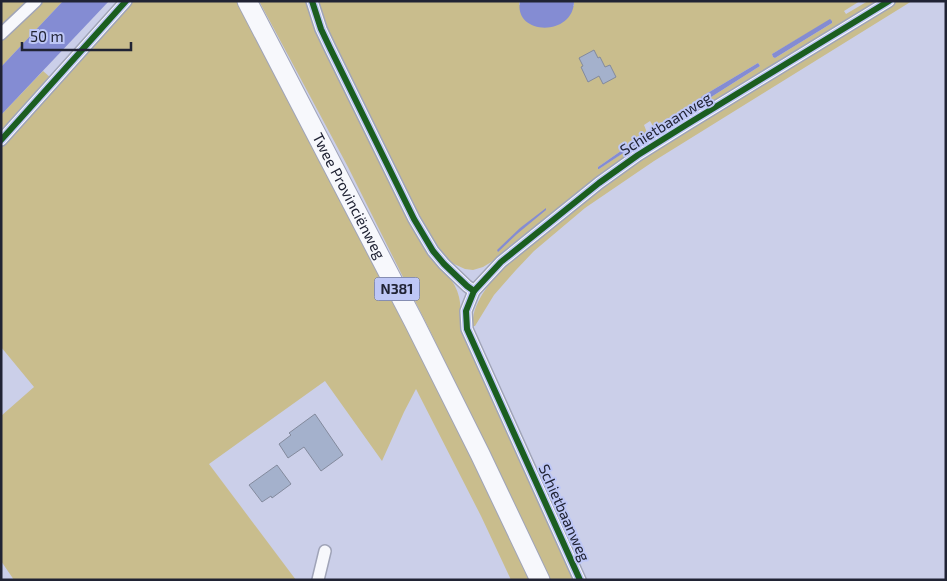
<svg xmlns="http://www.w3.org/2000/svg" width="947" height="581" viewBox="0 0 947 581" font-family="'Exo 2',sans-serif">
  <rect width="100%" height="100%" fill="#cbcfe9"/>
  <g fill="#c9bd8d" fill-rule="evenodd">
    <polygon points="1,1 28,1 1,27"/>
    <polygon points="41,1 63,1 1,67 1,38"/>
    <path d="M 131,1 L 238,1 C 338,193 439,385 532,580 L 511,580 L 481,516 L 416,389 L 404,412 L 382,461 L 325,381 L 209,464 L 296,580 L 14,580 L 1,561 L 1,416 L 34,387 L 1,347 L 1,146 L 111,22 Z"/>
    <path d="M 259,1 L 309,1 L 431,255 C 441,268 456,281 459,297 C 462,309 459,321 463,333 L 577,580 L 550,580 L 431,333 L 348,167 Z"/>
    <path d="M 317,1 L 520,1 L 519,5 L 574,6 L 574,1 L 860,1 L 844,11 L 846,14 L 868,1 L 885,1 L 666,134 L 656,131 L 650,121 L 644,125 L 648,135 L 647,146 L 592,184 L 511,245 L 493,261 L 483,267 L 473,270 L 465,269 L 454,264 L 448,260 L 429,235 L 415,211 L 334,47 ZM 830,20 L 832,21 L 832,23 L 775,58 L 773,57 L 772,54 ZM 758,63 L 760,66 L 708,99 L 702,100 L 701,97 ZM 641,137 L 642,140 L 599,169 L 598,167 Z"/>
    <path d="M 894,1 L 912,1 L 654,161 L 585,208 L 534,251 L 516,270 L 494,295 L 475,326 L 473,326 C 470,298 504,267 522,249 L 643,156 Z"/>
    <polygon points="43,71 51,78 1,134 1,115"/>
  </g>
  <g fill="#848cd3">
    <polygon points="63,1 109,1 1,115 1,67"/>
    <path d="M 520,1 L 574,1 C 574,37 513,36 520,1 Z"/>
    <polygon points="830,19 832,21 832,23 775,58 773,57 772,54"/>
    <polygon points="758,63 760,66 708,99 703,102 702,101 701,97"/>
    <polygon points="641,137 643,140 599,169 598,169 598,167"/>
    <polygon points="546,208 546,210 517,234 498,252 497,250 520,228"/>
  </g>
  <g fill="#a4b1cc" stroke="#838a9d">
    <polygon points="594,50 598,58 600,57 605,67 610,65 616,77 603,84 599,76 588,82 581,67 583,66 579,58"/>
    <polygon points="315,414 343,455 321,471 304,447 288,458 279,444 291,435 289,433"/>
    <polygon points="277,465 291,484 272,498 271,496 262,502 249,485"/>
  </g>
  <g fill="none" stroke-linecap="round" stroke-linejoin="round">
    <defs>
      <g id="street">
        <polyline points="312,1 321,29 330,48 414,219 433,251 444,264 467,286 474,291"/>
        <polyline points="1,34 36,1"/>
        <polyline points="1,140 126,1"/>
        <polyline points="318,580 325,551"/>
        <polyline points="580,580 467,329 466,311 474,291 501,262 599,183 638,155 686,125 889,1"/>
      </g>
      <g id="primary">
        <path id="s1" d="M 247,1 L 414,322 L 480,454 L 540,580"/>
      </g>
    </defs>
    <use href="#street" stroke="#a0a4b8" stroke-width="14"/>
    <use href="#primary" stroke="#a0a4b8" stroke-width="21"/>
    <use href="#street" stroke="#f7f8fc" stroke-width="11"/>
    <use href="#primary" stroke="#f7f8fc" stroke-width="19"/>
    <defs>
      <g id="cycleway">
        <polyline points="312,1 321,29 330,48 414,219 433,251 444,264 467,286 474,291"/>
        <polyline points="1,140 126,1"/>
        <polyline points="580,580 467,329 466,311 474,291 501,262 599,183 638,155 686,125 889,1"/>
      </g>
    </defs>
    <use href="#cycleway" stroke="#bec7f6" stroke-width="9"/>
    <use href="#cycleway" stroke="#1b5e20" stroke-width="6"/>
  </g>
  <g text-anchor="middle" stroke-width="4" stroke-linejoin="round" paint-order="stroke">
    <rect fill="#bec7f6" stroke="#4f546e" stroke-width="1" x="374.5" y="277.5" width="45" height="23" rx="4"/>
    <g font-size="14" font-weight="bold" fill="#202334">
      <text x="397" y="294">N381</text>
    </g>
    <g font-size="15" fill="#202334" stroke="#bec7f6">
      <text transform="translate(666 124) rotate(-32)" y="5">Schietbaanweg</text>
      <text dy="5" stroke="none"><textPath href="#s1" startOffset="220">Twee Provinciënweg</textPath></text>
      <text transform="translate(564 513) rotate(66)" y="5">Schietbaanweg</text>
    </g>
  </g>
  <rect width="947" height="581" fill="none" stroke="#202334" stroke-width="5"/>
  <path d="M22 42v8h109v-8" fill="none" stroke="#202334" stroke-width="2.5"/>
  <text x="30" y="42" font-size="15" fill="#202334" stroke="#bec7f6" stroke-width="4" paint-order="stroke">50 m</text>
</svg>
